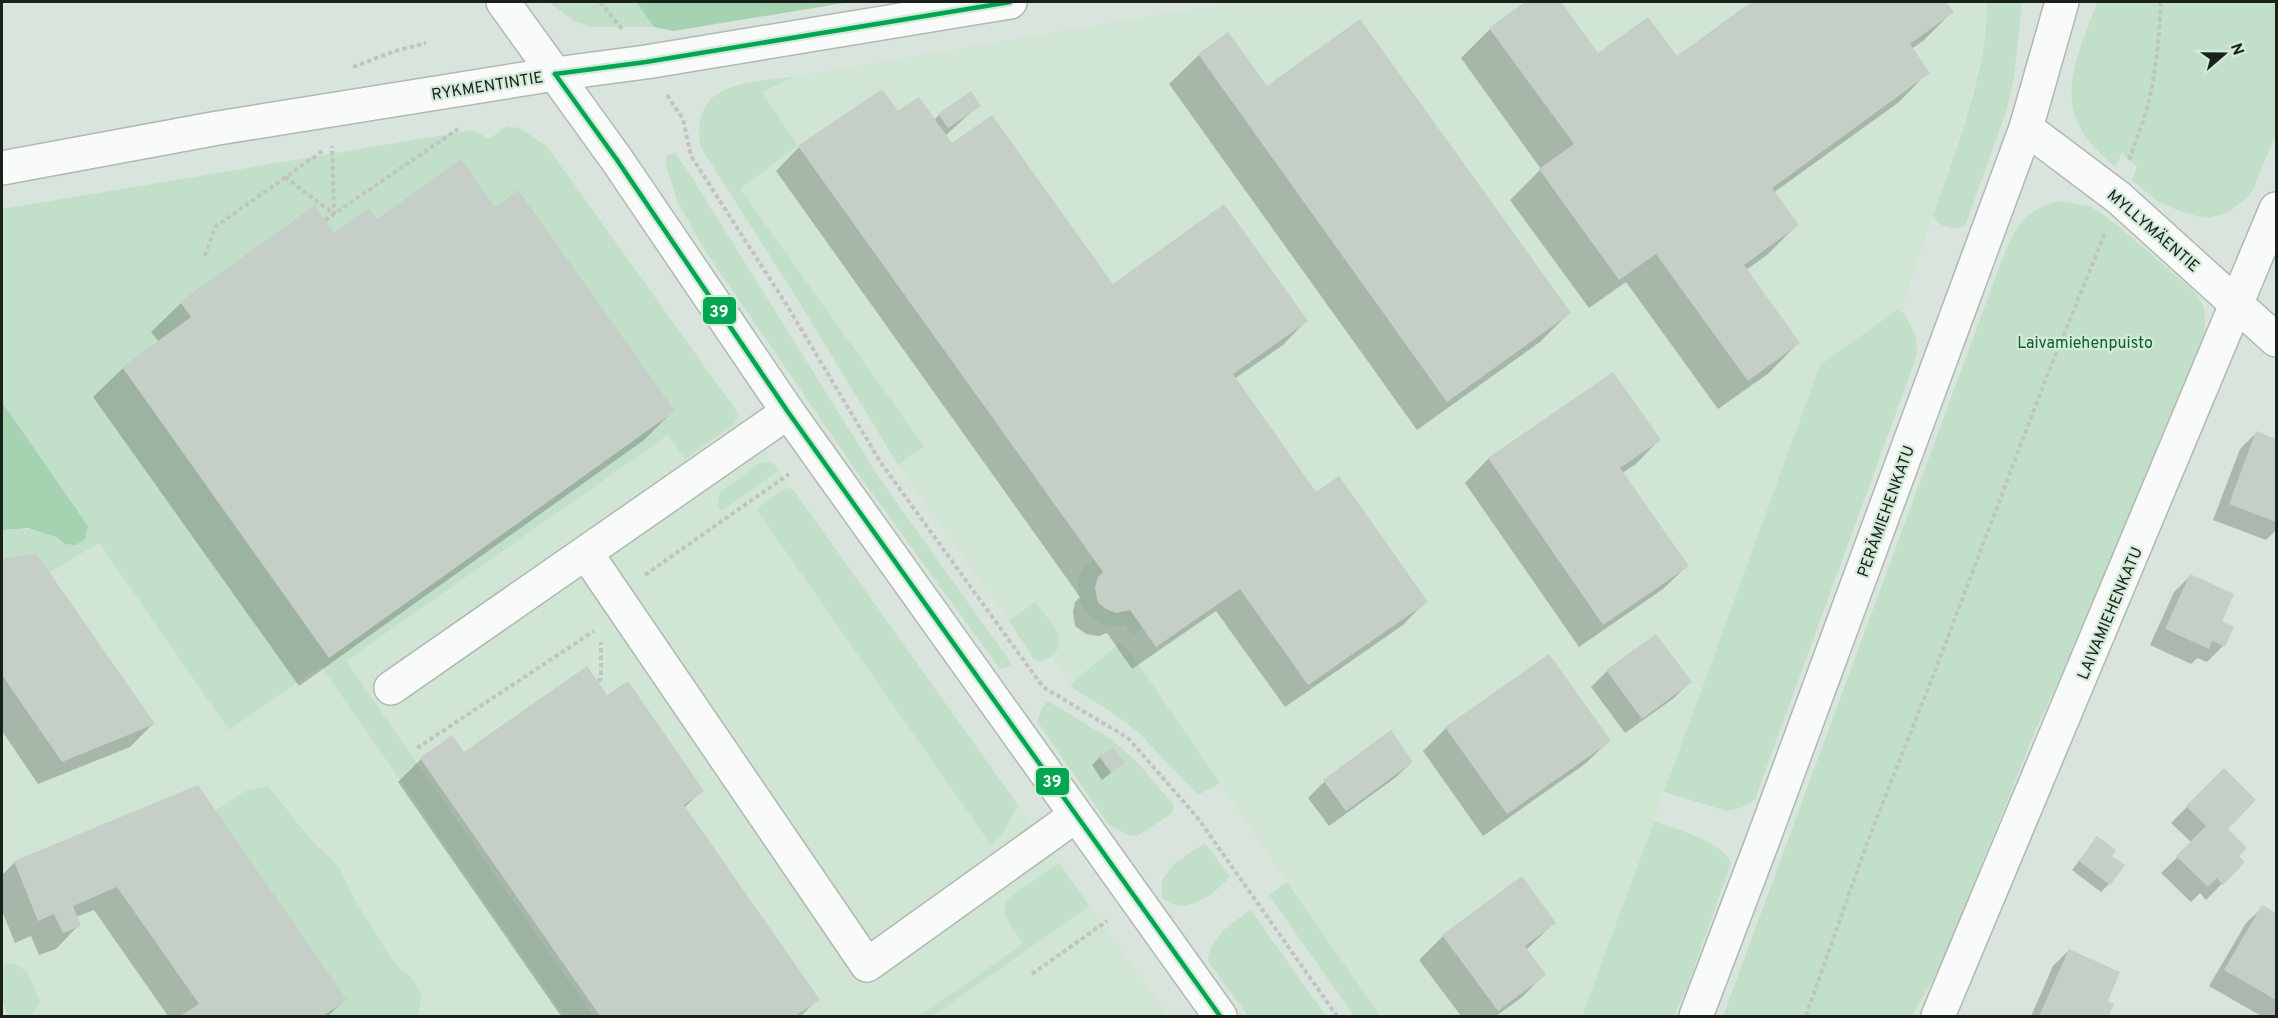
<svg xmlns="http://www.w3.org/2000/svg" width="2278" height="1018" viewBox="0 0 2278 1018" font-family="Overpass,sans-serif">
  <rect width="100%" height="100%" fill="#d9e5dc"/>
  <g fill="#d0e5d4">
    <polygon points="1236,2 1987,2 1984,39 1970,103 1901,311 1896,311 1820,365 1582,1016 1380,1016 1136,661 1084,673 1071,684 1051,657 1060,646 1035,602 1009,621 898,465 924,446 740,189 798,146 762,92 796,76"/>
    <polygon points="717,383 1168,1016 14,1016 2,991 2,402 230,729"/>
  </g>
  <g fill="#c2e0c9">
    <polygon points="549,2 636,2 654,27 590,27 574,21"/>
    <path d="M 1987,2 L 2022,2 L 2014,78 L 2006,112 L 1965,226 C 1951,230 1941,228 1933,216 C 1955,151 1988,71 1987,2 Z"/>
    <path d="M 2097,2 L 2276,2 L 2276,134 L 2253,190 L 2246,199 L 2228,212 L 2210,218 L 2200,217 L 2177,210 L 2157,201 L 2132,180 L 2137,167 L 2122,153 L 2115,167 C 2048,112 2072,71 2097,2 Z"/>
    <path d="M 796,76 L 762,92 L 798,146 L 740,189 L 924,446 L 898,465 L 796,297 L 700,146 C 691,80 747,84 796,76 Z"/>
    <path d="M 507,126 L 519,128 L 546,145 L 738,413 L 734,424 L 685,459 L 668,435 L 346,661 L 593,1016 L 564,1016 L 321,666 L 229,730 L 99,543 L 49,573 L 36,553 L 2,559 L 2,530 C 27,528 44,529 65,544 L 88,526 L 2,402 L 2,209 L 473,130 L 489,139 Z"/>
    <polygon points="675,153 686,168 882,482 1009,660 1011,664 1007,668 1000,669 861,478 704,249 677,201 666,164 666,155"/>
    <path d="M 2061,201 L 2090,206 L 2099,212 L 2117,225 L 2195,292 C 2206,306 2206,316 2204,333 L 2119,553 L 2036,729 L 1941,966 L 1912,1016 L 1723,1016 L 2003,257 C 2016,226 2025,208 2061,201 Z"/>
    <polygon points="1897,310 1904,313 1916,337 1917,355 1755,799 1741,808 1727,811 1664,792 1820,365"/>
    <polygon points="761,462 773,463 779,470 722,511 717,506 720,493"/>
    <polygon points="792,488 1018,805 1001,836 991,845 756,509 785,489"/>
    <path d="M 1094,560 L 1103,572 C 1084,594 1104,620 1130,610 L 1143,628 L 1133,635 L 1125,625 C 1087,634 1059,581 1094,560 Z"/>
    <polygon points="1035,602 1057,630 1060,646 1051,657 1040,662 1033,658 1009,621"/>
    <polygon points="1121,642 1136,661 1220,783 1198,795 1139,733 1117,716 1073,688 1071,684"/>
    <polygon points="1048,701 1112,740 1136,761 1174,805 1171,814 1137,836 1128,835 1109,825 1037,721 1042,708"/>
    <polygon points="268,786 311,840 339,867 356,902 395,964 414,980 421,996 418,1016 323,1016 346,1000 215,811 245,791"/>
    <path d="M 1654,821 C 1677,830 1721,840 1731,863 L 1688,985 L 1674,1016 L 1582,1016 Z"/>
    <path d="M 1205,843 L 1230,877 C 1213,894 1186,918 1162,898 L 1162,880 L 1176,862 Z"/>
    <path d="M 1059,863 L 1089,906 L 933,1016 L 919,1016 L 1023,944 C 1015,929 1000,917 1006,900 Z"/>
    <polygon points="1287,882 1380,1016 1354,1016 1269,895"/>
    <path d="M 1251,910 L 1326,1016 L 1248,1016 L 1208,961 C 1211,935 1231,924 1251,910 Z"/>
    <path d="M 6,963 C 30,964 32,982 40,1002 L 30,1016 L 8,1016 L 2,1001 L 2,966 Z"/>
  </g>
  <g fill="#a5d2b1">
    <polygon points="636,2 850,2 673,31 654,27"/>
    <polygon points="2,402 88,526 85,539 76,545 65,544 56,537 28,528 2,530"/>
  </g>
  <g fill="#0003">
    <polygon points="1528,2 1559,2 1598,55 1676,58 1754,2 1945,2 1952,12 1923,41 1911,49 1928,72 1899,102 1773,193 1797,225 1767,255 1746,270 1798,343 1769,373 1718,409 1626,282 1589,308 1510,200 1541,169 1461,58 1490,29"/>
    <polygon points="1199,55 1569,313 1540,342 1417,430 1169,84"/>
    <polygon points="979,105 945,136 952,145 1112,286 1306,321 1283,345 1234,379 1315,494 1426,601 1403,625 1285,707 1216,611 1132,669 1107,633 1099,636 1086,634 1075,626 1073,612 1075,602 1080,597 776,171 799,147 897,113 934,120 939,115"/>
    <polygon points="314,207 333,235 494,209 673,411 644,440 299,686 93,397 123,368 159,342 151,332 181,303"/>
    <polygon points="1613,374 1659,440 1636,464 1622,473 1687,566 1663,589 1579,647 1465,483 1488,459"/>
    <polygon points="2256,433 2276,441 2276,530 2266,540 2213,520 2240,449"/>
    <polygon points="35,554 153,724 130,747 38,784 2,731 2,560"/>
    <polygon points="2190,576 2220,622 2223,646 2207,662 2197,658 2191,664 2150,645 2174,592"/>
    <polygon points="1607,671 1690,682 1674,698 1625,733 1591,687"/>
    <polygon points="607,697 702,790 684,808 818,999 801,1016 561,1016 398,782 421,759 463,754"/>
    <polygon points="1446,728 1609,741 1585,764 1483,836 1423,751"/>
    <polygon points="1391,732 1412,762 1395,778 1329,826 1308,798 1324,782"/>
    <polygon points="1100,757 1123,763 1102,780 1092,765"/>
    <polygon points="2224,770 2226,829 2237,856 2243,862 2206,900 2200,893 2191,902 2161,873 2192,843 2171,823"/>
    <polygon points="197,787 345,1000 328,1016 168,1016 94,910 76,917 79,925 56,949 39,955 31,936 15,943 2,911 2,875 15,862"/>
    <polygon points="2097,838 2109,884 2101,892 2072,870"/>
    <polygon points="1522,878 1554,923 1526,950 1544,975 1521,998 1496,1016 1461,1016 1419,960 1443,936"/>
    <polygon points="2263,907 2276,915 2276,1016 2261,1016 2209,986 2246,923"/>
    <polygon points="2069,950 2106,1001 2112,1004 2107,1016 2031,1016 2053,966"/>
  </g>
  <g fill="#c5cec7">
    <polygon points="1525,2 1561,2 1598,53 1648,17 1677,56 1751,2 1946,2 1954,12 1910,44 1930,73 1772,188 1799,225 1744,265 1800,343 1748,381 1656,254 1619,280 1539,169 1574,144 1489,28"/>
    <polygon points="1360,19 1571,313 1447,402 1198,54 1228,32 1267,86"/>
    <polygon points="882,89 898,111 919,97 952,143 992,115 1113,284 1224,204 1308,321 1233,374 1316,492 1339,476 1428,602 1308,685 1240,589 1156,647 1130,610 1116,613 1104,608 1098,602 1095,588 1098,577 1103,572 798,146"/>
    <polygon points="971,91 981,106 948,128 938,114"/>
    <polygon points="461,159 495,207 518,190 675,411 329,658 122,367 191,317 180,302 315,205 334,233 369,208 377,219"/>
    <polygon points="1613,372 1661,440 1620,468 1689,566 1603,625 1488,458"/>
    <polygon points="2256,431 2276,439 2276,522 2229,504"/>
    <polygon points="36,553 155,724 62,762 2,675 2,559"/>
    <polygon points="2190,574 2234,594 2222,621 2234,627 2225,647 2212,641 2209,649 2165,629"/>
    <polygon points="1656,634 1692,682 1642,719 1606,670"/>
    <polygon points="1549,654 1611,741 1507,814 1445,727"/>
    <polygon points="587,666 607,695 628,681 704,791 684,805 820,1000 795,1016 600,1016 420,758 452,735 464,752"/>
    <polygon points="1391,730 1413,762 1346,811 1323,780"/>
    <polygon points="1113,747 1125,763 1111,773 1099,756"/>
    <polygon points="2224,768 2256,800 2228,829 2247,848 2239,856 2245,862 2223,885 2217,878 2208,887 2176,856 2206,826 2186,806"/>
    <polygon points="198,785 347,1000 323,1016 180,1016 199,1004 117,887 73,906 81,926 63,933 54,914 38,921 14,861"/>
    <polygon points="2097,836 2116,850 2112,856 2125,865 2110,885 2079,861"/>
    <polygon points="1522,876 1556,923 1525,946 1546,975 1498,1011 1442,935"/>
    <polygon points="2262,905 2276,913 2276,1000 2224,970"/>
    <polygon points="2069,949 2120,972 2108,1001 2114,1004 2109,1016 2039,1016"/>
  </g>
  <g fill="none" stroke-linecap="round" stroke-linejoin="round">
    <defs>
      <g id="minor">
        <polyline points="503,2 617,160 788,412 1220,1016"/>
        <polyline points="2026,128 2119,198 2276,340"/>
        <polyline points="2,168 218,128 555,74 646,62 1010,2"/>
        <polyline points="586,553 867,965 1075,816"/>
        <polyline points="391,688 788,412"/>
        <polyline points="1696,1016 1763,840 2026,128 2062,2"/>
        <polyline points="1938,1016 2276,209"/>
      </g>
    </defs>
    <use href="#minor" stroke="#b0b8b2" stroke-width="36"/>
    <g stroke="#c0c5c2" stroke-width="4" stroke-dasharray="4.5 3" stroke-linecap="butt">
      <polyline points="600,2 622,29"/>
      <polyline points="353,67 395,51 426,43"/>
      <polyline points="667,95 683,119 691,156 788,307 881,463 1043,687 1128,738 1197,817 1337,1016"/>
      <path d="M 2129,160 C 2135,144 2141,128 2146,112 C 2156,76 2159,38 2161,2"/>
      <polyline points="285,177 334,214 332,146"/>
      <polyline points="325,220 458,129"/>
      <polyline points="205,256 215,227 324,150"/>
      <polyline points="645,575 789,474"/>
      <polyline points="598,681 601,679 601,642"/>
      <polyline points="417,748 594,631"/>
      <polyline points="1032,974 1107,921"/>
      <polyline points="1806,1016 1867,843 1933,676 2041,391 2105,233"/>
    </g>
    <use href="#minor" stroke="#f9fbfa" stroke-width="33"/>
    <defs>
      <g id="bus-1">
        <polyline points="555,74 617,160 788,412 1220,1016"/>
        <polyline points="555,74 646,62 1010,2"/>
      </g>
    </defs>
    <use href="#bus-1" stroke="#d4ead9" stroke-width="9"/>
    <use href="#bus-1" stroke="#00a651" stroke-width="4.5"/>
  </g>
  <g text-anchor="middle" stroke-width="4.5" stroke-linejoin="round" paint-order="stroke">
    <g font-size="16" fill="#19211b" stroke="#d4ead9">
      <text transform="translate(487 85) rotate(-9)" y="6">RYKMENTINTIE</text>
      <text transform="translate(2154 230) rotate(41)" y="6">MYLLYMÄENTIE</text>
      <text transform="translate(1885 511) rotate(-70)" y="6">PERÄMIEHENKATU</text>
      <text transform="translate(2109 613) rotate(-67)" y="6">LAIVAMIEHENKATU</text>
    </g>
    <g font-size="16" fill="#0e602f" stroke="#d4ead9">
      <text x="2085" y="348">Laivamiehenpuisto</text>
    </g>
  </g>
  <g stroke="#d4ead9" stroke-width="2">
    <rect x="702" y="296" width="35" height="29" rx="6" fill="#00a651"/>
    <rect x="1035" y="767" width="35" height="29" rx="6" fill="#00a651"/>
  </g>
  <g font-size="16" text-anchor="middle" font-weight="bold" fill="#fff">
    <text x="719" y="317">39</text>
    <text x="1052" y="787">39</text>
  </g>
  <rect width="2278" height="1018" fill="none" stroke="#19211b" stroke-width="6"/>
  <g transform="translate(2224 54) rotate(70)" stroke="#d4ead9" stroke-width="4.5" paint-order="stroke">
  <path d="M0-4.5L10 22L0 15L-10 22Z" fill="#19211b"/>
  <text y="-9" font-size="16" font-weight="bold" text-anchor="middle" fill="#19211b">N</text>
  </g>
</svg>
